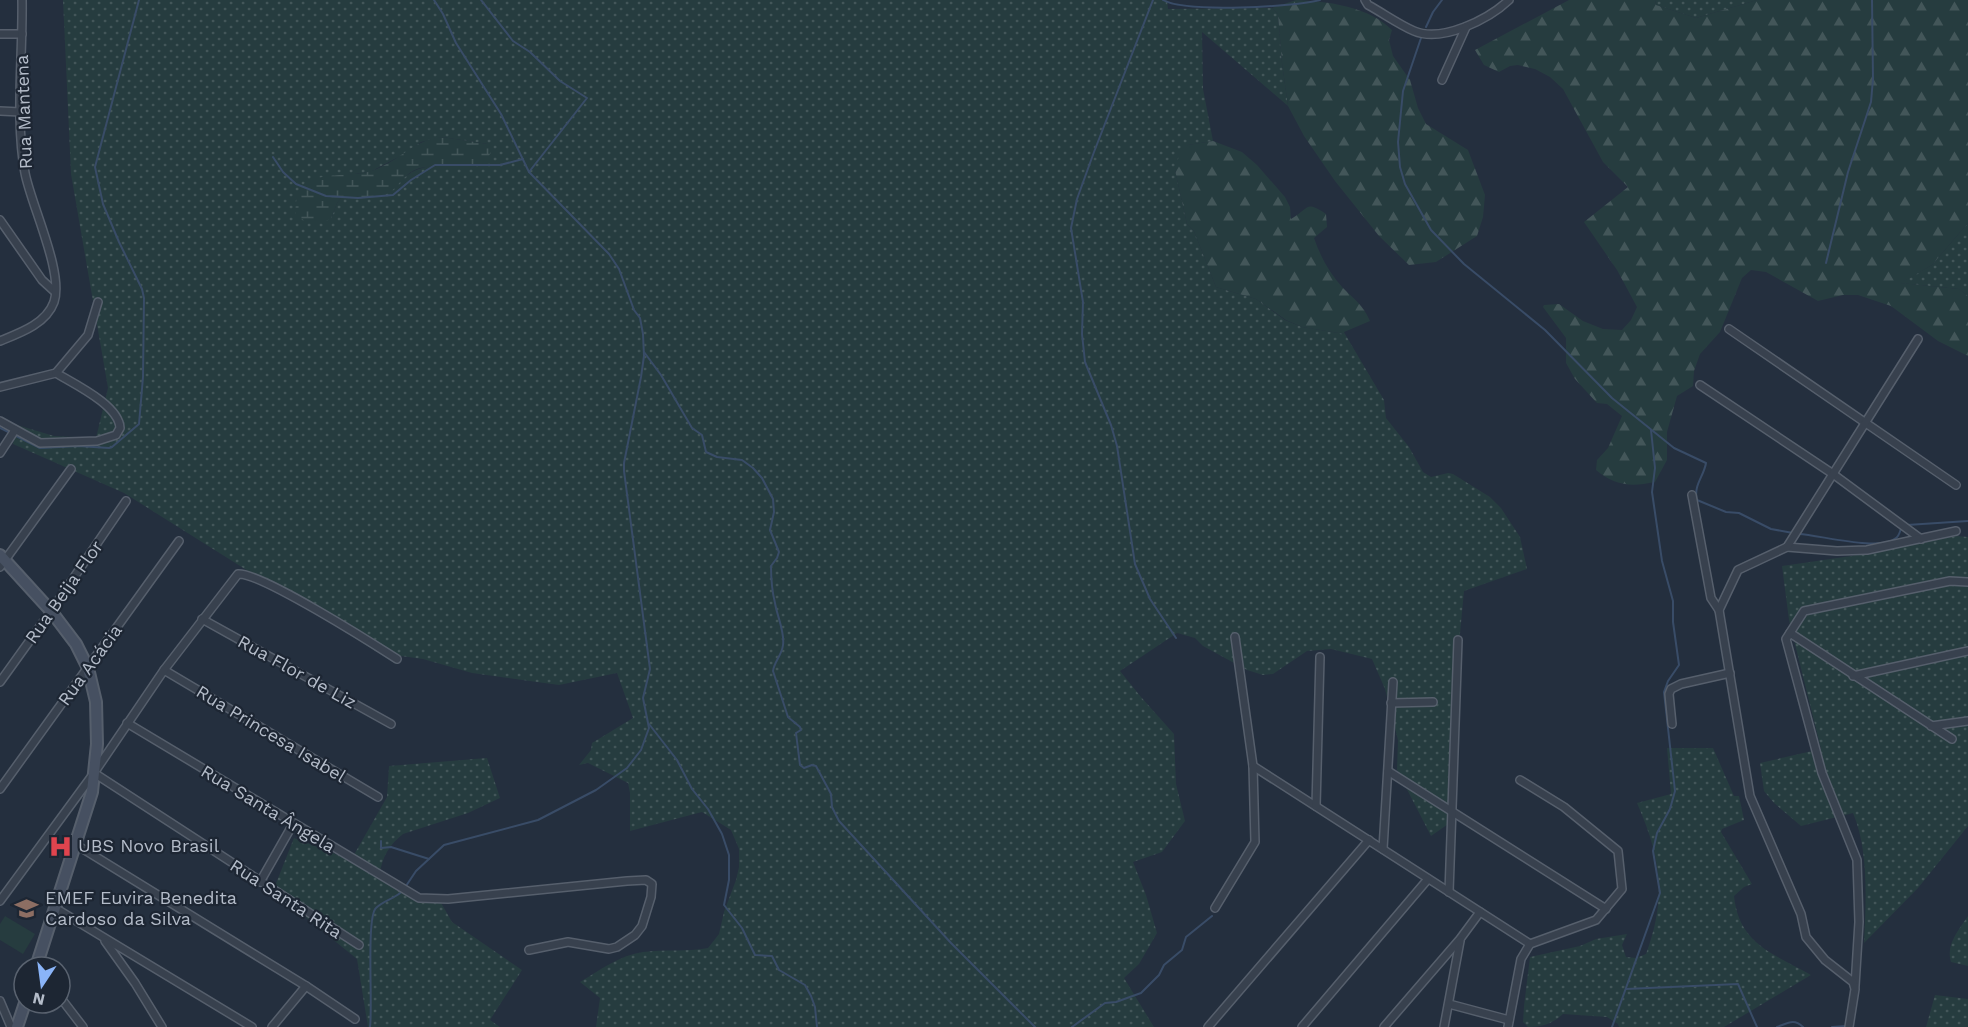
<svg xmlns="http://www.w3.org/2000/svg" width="1968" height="1027" viewBox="0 0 1968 1027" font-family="'Work Sans',sans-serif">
  <defs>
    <pattern id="grass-dots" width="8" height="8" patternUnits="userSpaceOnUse" patternTransform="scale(1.5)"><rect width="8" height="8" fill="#263c3f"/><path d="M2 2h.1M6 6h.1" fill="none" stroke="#435659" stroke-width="1.8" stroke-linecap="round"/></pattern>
    <pattern id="forest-firs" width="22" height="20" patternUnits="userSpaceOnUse" patternTransform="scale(1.5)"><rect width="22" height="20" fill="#263c3f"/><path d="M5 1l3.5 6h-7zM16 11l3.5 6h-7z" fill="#435659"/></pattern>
    <pattern id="wetland-marsh" width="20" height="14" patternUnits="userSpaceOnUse" patternTransform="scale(1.5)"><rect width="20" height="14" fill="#263c3f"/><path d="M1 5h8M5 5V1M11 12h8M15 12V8" fill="none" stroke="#435659"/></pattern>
  </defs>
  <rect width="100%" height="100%" fill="#242f3e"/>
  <g fill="url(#grass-dots)" fill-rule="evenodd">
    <path d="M 63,0 L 1167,0 L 1168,9 L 1272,8 L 1278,14 L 1282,63 L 1288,106 L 1202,32 L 1203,89 L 1213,141 L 1188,145 L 1175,170 L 1187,224 L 1194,231 L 1216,287 L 1256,299 L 1285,320 L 1302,327 L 1345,334 L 1384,400 L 1386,418 L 1409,447 L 1423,472 L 1431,477 L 1448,473 L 1453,474 L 1490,497 L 1501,508 L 1520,537 L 1527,569 L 1464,591 L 1449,750 L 1448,807 L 1454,820 L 1431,836 L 1397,770 L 1398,740 L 1385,689 L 1372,659 L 1331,649 L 1307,651 L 1273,674 L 1263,675 L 1247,670 L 1203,646 L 1195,638 L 1177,633 L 1120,671 L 1141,697 L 1174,734 L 1176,784 L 1185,821 L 1162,852 L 1133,862 L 1146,895 L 1157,933 L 1139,964 L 1124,978 L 1154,1027 L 596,1027 L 600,998 L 580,982 C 600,970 620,955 643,952 C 665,949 686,952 708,948 L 719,934 L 724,912 L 736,880 L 739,867 L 739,849 L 731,830 L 702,812 L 630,831 L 630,793 L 628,783 L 588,763 L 579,765 L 591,750 L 592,743 L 633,718 L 617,673 L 559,685 L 472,673 L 423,659 L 401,656 L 396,664 L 124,493 L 13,444 L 17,425 L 54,436 L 96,438 L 108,388 L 71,174 ZM 442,137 L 488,144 L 476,166 C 457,170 437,162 419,169 C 403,174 390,194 375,196 C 364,198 352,196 341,198 L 337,203 L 331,219 L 339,176 L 370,172 L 406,153 L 421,142 Z"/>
    <polygon points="1655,0 1757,0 1696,18 1656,5"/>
    <polygon points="1968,223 1968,296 1959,289 1900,283 1932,265"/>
    <path d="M 1957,536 L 1968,537 L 1968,826 L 1918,888 L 1864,943 C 1866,903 1869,850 1853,813 L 1801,826 L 1774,803 L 1764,791 L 1760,763 L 1821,749 L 1789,620 L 1782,566 L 1851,556 Z"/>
    <path d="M 1667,748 L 1713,748 L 1734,796 L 1739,796 L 1744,820 L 1722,829 L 1721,832 L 1752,884 L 1744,887 L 1734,896 C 1739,945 1775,954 1811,975 L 1724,1027 L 1619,1027 L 1618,1024 L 1607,1017 L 1563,1014 C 1552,1024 1542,1027 1528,1027 L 1523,1022 L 1524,1006 L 1530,957 L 1580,946 L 1596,939 L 1627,934 L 1622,945 L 1626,957 L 1636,958 L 1646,954 C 1667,897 1661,858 1637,803 L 1671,794 Z"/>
    <path d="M 487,758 L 500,798 L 468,813 L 403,834 C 390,844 382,857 380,873 L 411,894 L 440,901 L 452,922 L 522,970 L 490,1020 L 500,1027 L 368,1027 L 357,959 L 273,891 L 294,838 L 351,860 L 387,797 L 389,766 Z"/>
    <path d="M 1968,916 L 1968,966 L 1951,962 C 1946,944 1958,931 1968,916 Z"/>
    <polygon points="1935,995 1968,999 1968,1027 1926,1027"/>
  </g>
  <g fill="url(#forest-firs)">
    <path d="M 1296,0 C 1327,1 1370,7 1392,30 L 1389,40 L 1393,56 L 1410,80 L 1418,108 L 1426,124 L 1468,150 L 1485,195 L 1483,217 L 1477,236 L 1436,262 L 1409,265 L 1379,236 L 1335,181 L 1304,136 L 1288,106 L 1282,63 L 1278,14 L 1272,8 Z"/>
    <path d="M 1569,0 L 1655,0 L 1656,5 L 1696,18 L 1757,0 L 1968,0 L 1968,223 L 1932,265 L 1901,283 L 1959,289 L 1968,296 L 1968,356 L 1938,341 L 1891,306 L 1858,295 L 1843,295 L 1818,301 L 1766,272 L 1751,270 L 1742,278 L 1720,332 L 1700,354 L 1694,371 L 1693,386 L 1677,396 L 1667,432 L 1667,460 L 1655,482 C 1631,487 1615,486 1596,470 L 1597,460 L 1608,448 L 1622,416 L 1607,404 L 1597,403 L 1575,379 L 1566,363 L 1566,338 L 1543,307 L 1544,305 L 1559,304 L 1583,321 L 1603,329 L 1622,330 L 1631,320 L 1637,307 L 1617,270 L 1584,222 L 1628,187 L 1603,162 L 1563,89 L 1550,77 L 1535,69 L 1518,65 L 1510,66 L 1499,72 L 1484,65 L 1475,50 Z"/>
    <path d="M 1213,141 L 1242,152 L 1257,165 L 1285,197 L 1290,207 L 1291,219 C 1310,208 1305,200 1326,214 L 1327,227 L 1314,238 C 1320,256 1330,274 1343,288 C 1355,300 1363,305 1370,321 L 1344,332 L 1345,334 L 1302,327 L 1286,320 L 1256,299 L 1216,287 L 1194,231 L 1187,224 L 1175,170 L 1180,152 L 1188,145 Z"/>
  </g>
  <path fill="url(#wetland-marsh)" d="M 442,137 L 488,144 L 491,151 C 482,180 442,162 420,168 C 403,173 399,188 388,193 C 374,200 356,195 341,198 L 337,203 L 331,219 C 317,224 308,225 296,215 C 295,205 296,191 304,184 C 316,173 352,176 368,172 C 395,165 414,139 442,137 Z"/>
  <polygon fill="#263c3f" points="5,916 35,934 23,954 0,940 0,924"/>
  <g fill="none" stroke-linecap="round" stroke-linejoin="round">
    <g stroke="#394c67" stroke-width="2">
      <polyline points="481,0 513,41 530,52 560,81 587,98 529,172"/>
      <polyline points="1153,0 1094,152 1077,199 1071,228 1083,302 1082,334 1085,362 1111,425 1117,446 1135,564 1150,599 1176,638"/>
      <path d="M 1163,0 C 1185,13 1294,7 1320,0"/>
      <polyline points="1426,27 1433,12 1442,0"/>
      <path d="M 1421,38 L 1403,91 L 1398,142 L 1400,167 L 1405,184 L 1431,230 L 1464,264 L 1545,330 L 1612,398 L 1674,448 L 1706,463 C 1704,476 1693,486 1697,500 L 1726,512 L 1739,513 L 1771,529 L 1793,533"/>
      <polyline points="273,157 283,172 296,184 326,196 358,198 393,195 411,180 435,165 500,165 523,159"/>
      <polyline points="1826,263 1848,172 1871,102 1873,79 1872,0"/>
      <path d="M 644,352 L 661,375 L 692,428 L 702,435 L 706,452 L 717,457 L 742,460 L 753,468 L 762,478 L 773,499 L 774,512 L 770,530 L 779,552 L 777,558 L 771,566 C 771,578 772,591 775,603 C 777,616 785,632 783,645 C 782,655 774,662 773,671 L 788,717 L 800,727 L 801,730 L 796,733 L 800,765 L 804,768 L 812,765 L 816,766 L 831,794 L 832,807 L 839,821 L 951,943 L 1035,1027"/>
      <polyline points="0,428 40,448 78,446 109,448 112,447 139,424 143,377 144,298 142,289 119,242 103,204 95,167 139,0"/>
      <path d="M 1799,534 C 1820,535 1880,552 1896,538 C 1900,535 1900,530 1902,526 L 1907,525 L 1968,521"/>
      <polyline points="649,724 677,760 692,789 708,809 722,834 729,855 729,880 724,905 742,928 755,955 772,956 779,970 805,985 811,996 815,1007 817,1027"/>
      <polyline points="381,841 381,848 391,847 429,859"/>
      <polyline points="406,886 416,871 444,845 538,820 596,790 627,768 641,750 649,728 643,698 650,669 624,471 624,463 641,377 644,356 643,334 640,318 634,310 619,269 609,254 529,172 501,114 456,43 443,14 434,0"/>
      <polyline points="1626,989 1738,984 1757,1027"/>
      <path d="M 370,1027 C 373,1006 366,917 376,908 C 383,901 393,899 400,893"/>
      <polyline points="1072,1027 1105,1003 1116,1002 1141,993 1159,975 1164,965 1182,950 1186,937 1212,916"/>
      <polyline points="1612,1027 1660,893 1653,851 1657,833 1670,809 1675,791 1664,692 1668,681 1679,665 1673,622 1673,601 1662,561 1652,492 1655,468 1651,430"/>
      <path d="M 1777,1027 C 1788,1023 1794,1018 1803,1027"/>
      <polyline points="1832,1027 1846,1026"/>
    </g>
    <defs>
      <g id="street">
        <path d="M 1365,0 L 1368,5 C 1383,13 1398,24 1414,31 C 1442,43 1489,19 1509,0"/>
        <polyline points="0,34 22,34"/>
        <polyline points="1442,80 1466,27"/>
        <polyline points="0,111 21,112"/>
        <polyline points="0,220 42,280 54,291"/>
        <polyline points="1729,329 1956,485"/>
        <path d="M 0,341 C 20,333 46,324 54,302 C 64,272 31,205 25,173 C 15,121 23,54 22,0"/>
        <polyline points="1700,385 1833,474 1921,539"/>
        <polyline points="0,387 56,373 88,335 98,302"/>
        <path d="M 0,421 L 40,443 L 97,441 L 116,435 L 120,428 C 119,405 74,384 56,373"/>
        <polyline points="0,453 15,430"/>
        <polyline points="1692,495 1711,598 1719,610"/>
        <polyline points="1787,547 1837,551 1867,550 1956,531"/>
        <polyline points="0,567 71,469"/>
        <polyline points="202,619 391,724"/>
        <polyline points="1790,633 1952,739"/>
        <polyline points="164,670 378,797"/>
        <polyline points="1853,676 1968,651"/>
        <polyline points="0,682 51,611 126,501"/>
        <polyline points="1391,703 1433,702"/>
        <polyline points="127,723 419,898 448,899 627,881 646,880 652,884 651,897 642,926 635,935 617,947 609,949 568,942 529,950"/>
        <polyline points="1672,724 1669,694 1671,689 1681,684 1730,673"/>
        <polyline points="1931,726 1968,721"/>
        <polyline points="1253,766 1530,944"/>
        <polyline points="1388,771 1606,909"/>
        <polyline points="94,773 359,945"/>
        <polyline points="0,789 179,541"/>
        <polyline points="1316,806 1320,657"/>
        <polyline points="75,844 306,986 355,1019"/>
        <polyline points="1383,849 1393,682"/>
        <polyline points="260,882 293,824"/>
        <polyline points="1449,892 1458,640"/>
        <path d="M 0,901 L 94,773 L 164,670 L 238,574 C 260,572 372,643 397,659"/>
        <polyline points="55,908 252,1027"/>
        <polyline points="1215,908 1255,842 1253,766 1235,637"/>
        <polyline points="105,941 135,983 162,1027"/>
        <polyline points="1855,986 1859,922 1857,860 1822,773 1786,639 1804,611 1950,581 1968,582"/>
        <polyline points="60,997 83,1027"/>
        <polyline points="0,1001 11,1027"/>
        <polyline points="1449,1004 1509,1020"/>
        <polyline points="272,1027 306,986"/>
        <polyline points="1208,1027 1369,840"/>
        <polyline points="1302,1027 1428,879"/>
        <polyline points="1384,1027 1460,939 1480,912"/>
        <polyline points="1444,1027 1460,941"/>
        <polyline points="1508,1027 1521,959 1530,944 1596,920 1622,889 1618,851 1564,807 1520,780"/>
        <polyline points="1849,1027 1855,989 1853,982 1825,960 1806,937 1801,914 1750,796 1719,610 1738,570 1787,547 1918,339"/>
      </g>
      <g id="secondary">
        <polyline points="0,555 51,611 76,644 88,668 96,702 97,744 92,792 36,967"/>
        <polyline points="17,1027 25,1003"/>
      </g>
    </defs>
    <use href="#street" stroke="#565f6c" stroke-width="10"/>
    <use href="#secondary" stroke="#565f6c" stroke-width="14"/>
    <use href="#street" stroke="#38414e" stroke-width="7"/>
    <use href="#secondary" stroke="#465061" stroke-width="10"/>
  </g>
  <defs>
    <symbol id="hospital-bare" viewBox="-9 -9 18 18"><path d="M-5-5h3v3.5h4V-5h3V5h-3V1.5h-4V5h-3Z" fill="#e0444e" stroke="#1d2633" stroke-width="2.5" paint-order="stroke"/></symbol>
    <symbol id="school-bare" viewBox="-9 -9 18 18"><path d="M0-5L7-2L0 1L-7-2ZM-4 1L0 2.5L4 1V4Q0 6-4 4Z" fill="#8d6e63" stroke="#1d2633" stroke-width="2.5" paint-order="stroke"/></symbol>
  </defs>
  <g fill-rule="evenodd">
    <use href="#hospital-bare" x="44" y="830" width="33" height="33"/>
    <use href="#school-bare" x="10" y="892" width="33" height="33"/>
  </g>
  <g text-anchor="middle" stroke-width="4.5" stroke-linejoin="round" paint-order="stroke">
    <g font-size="18" fill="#b4bcc9" stroke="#1d2633">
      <text transform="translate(24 112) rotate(-92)" y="6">Rua Mantena</text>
      <text transform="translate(64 592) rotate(-55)" y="6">Rua Beija Flor</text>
      <text transform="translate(90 665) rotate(-54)" y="6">Rua Acácia</text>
      <text transform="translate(297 672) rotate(29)" y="6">Rua Flor de Liz</text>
      <text transform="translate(271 734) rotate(31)" y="6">Rua Princesa Isabel</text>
      <text transform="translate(268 809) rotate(31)" y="6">Rua Santa Ângela</text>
      <text transform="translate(286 899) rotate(33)" y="6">Rua Santa Rita</text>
    </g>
    <g font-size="18" fill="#b4bcc9" stroke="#1d2633" text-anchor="start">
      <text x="78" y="852">UBS Novo Brasil</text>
      <text x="45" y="904">EMEF Euvira Benedita<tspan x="45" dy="21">Cardoso da Silva</tspan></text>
    </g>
  </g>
  <g transform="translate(42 985) rotate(193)"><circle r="28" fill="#1d2633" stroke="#59626f" stroke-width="1.5"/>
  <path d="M0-4.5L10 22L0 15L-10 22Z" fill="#8ab4f8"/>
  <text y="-9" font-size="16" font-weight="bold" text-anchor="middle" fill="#b4bcc9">N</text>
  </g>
</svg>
